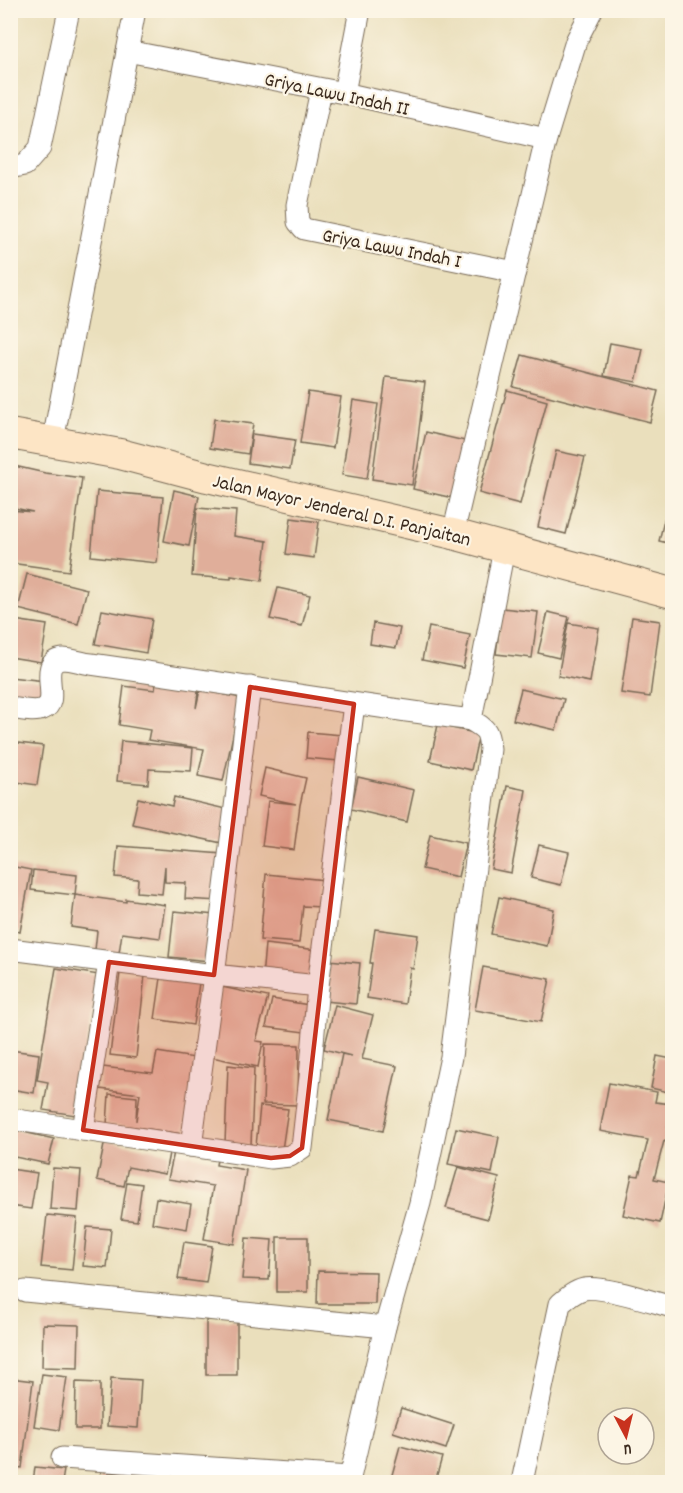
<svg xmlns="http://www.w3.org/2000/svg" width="683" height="1493" viewBox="0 0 683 1493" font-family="Dekko,sans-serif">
  <rect width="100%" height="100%" fill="#fcf5e5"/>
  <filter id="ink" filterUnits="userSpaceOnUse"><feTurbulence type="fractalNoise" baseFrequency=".0167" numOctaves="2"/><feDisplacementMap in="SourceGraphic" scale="12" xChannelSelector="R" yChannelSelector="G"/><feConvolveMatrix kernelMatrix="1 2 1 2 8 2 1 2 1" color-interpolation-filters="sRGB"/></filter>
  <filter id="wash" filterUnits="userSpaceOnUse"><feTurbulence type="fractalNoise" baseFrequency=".008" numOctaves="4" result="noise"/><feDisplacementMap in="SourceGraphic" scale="24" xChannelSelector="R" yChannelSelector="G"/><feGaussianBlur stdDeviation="1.35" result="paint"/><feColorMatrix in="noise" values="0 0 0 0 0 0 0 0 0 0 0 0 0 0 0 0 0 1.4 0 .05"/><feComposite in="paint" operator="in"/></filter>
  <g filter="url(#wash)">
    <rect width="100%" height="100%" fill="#eadfbc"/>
    <g id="blocks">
      <g fill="#e0ae9a">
        <polygon points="610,343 643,349 636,382 604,376"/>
        <polygon points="522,355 658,391 650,422 513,387"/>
        <polygon points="386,377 425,382 412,485 372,479"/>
        <polygon points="507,390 547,401 520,504 479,493"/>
        <polygon points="308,392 341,397 333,448 300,443"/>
        <polygon points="353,400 378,404 367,479 342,475"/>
        <polygon points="214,419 253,424 248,454 210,448"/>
        <polygon points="426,432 465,441 453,498 413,489"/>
        <polygon points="252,434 295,440 290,469 248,463"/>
        <polygon points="556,451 585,457 566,534 538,527"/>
        <polygon points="10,465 45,473 82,478 69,571 10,563 10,510 33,512 10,507"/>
        <polygon points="672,488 672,544 659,541"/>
        <polygon points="174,490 199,496 189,546 164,541"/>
        <polygon points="97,491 163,497 157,563 91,556"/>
        <polygon points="197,508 236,511 234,536 267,541 262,581 231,576 231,579 192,576"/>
        <polygon points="291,518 319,522 314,558 286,554"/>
        <polygon points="27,574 87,589 78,624 18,609"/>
        <polygon points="278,588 310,595 302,626 270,619"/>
        <polygon points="502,608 538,612 532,658 496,654"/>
        <polygon points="102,610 152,619 146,653 95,644"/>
        <polygon points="548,612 569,617 559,658 538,653"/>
        <polygon points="632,617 660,621 650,697 621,693"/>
        <polygon points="14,620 47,625 41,662 10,657 10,641"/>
        <polygon points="373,623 400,628 396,648 370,644"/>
        <polygon points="568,623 599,628 590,682 558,676"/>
        <polygon points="429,627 470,635 463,668 422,660"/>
        <polygon points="10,677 45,681 42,704 10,700"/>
        <polygon points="157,677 199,683 196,708 200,690 241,698 223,781 198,776 204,749 148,740 150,730 119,725 124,686 155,690"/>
        <polygon points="521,689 564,699 556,730 513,720"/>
        <polygon points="438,725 479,734 471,770 430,761"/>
        <polygon points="308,732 342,735 339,761 306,758"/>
        <polygon points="121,741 193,748 191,771 149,769 148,784 117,781"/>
        <polygon points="10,742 43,746 37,785 10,781"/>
        <polygon points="265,768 306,778 300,805 294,850 262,846 268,801 296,804 259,796"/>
        <polygon points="358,777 414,790 407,822 351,809"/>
        <polygon points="507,786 526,790 511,873 491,869"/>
        <polygon points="174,797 230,810 222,843 132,824 138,798 172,806"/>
        <polygon points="430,835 466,843 458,877 422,869"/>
        <polygon points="539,845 569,852 561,885 531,878"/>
        <polygon points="118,846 223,854 219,901 185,899 186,883 165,882 165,866 162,894 137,892 138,879 115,877"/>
        <polygon points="10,866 31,870 20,932 10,930"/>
        <polygon points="33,870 77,875 75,895 31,890"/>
        <polygon points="266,874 325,880 322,907 303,906 299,943 260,940"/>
        <polygon points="75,895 126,902 126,899 165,905 160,938 122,933 119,953 95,950 97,931 71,927"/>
        <polygon points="499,897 554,909 547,946 491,934"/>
        <polygon points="174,911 215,915 210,961 169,957"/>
        <polygon points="375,929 418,935 413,969 410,968 405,1004 367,998 372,963 370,963"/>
        <polygon points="265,944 318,950 314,984 262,978"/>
        <polygon points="328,960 360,963 356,1004 324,1001"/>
        <polygon points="483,967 550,979 541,1022 475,1010"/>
        <polygon points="56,968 99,975 75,1115 43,1110 48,1082 37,1080"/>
        <polygon points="120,973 145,975 136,1058 110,1055"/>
        <polygon points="161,978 199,983 193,1025 155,1019"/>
        <polygon points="222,987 268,997 256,1041 263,1042 258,1067 207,1056"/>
        <polygon points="272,999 315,1006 312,1033 266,1027"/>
        <polygon points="335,1005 373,1015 362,1059 397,1066 383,1131 328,1120 342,1054 351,1056 324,1049"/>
        <polygon points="265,1044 299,1045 298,1105 263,1104"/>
        <polygon points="10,1050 39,1054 34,1093 10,1089"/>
        <polygon points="157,1052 195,1058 183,1134 135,1127 107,1124 109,1094 137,1097 136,1121 140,1094 100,1089 103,1067 153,1073"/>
        <polygon points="657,1056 672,1059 672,1093 651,1088"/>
        <polygon points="228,1065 254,1068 251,1145 225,1143"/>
        <polygon points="609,1083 657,1092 655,1102 672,1104 672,1127 667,1126 672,1128 672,1144 664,1141 654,1179 669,1182 660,1223 623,1215 632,1175 639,1176 648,1140 600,1131"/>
        <polygon points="260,1106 288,1109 282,1150 256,1146"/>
        <polygon points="456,1128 499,1137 492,1173 448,1164"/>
        <polygon points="10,1129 54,1139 48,1164 10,1156"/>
        <polygon points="105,1140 169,1153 165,1174 128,1167 124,1186 97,1180"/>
        <polygon points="174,1152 217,1160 216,1165 246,1170 234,1244 204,1239 213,1186 168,1179"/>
        <polygon points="458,1167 499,1178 488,1219 446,1208"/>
        <polygon points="53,1168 81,1170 78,1211 50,1209"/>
        <polygon points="10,1169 37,1173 31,1209 10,1206"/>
        <polygon points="127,1182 142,1184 137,1221 121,1219"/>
        <polygon points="156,1198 191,1204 187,1229 152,1223"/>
        <polygon points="47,1215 77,1218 72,1270 41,1267"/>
        <polygon points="87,1227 111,1229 107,1268 83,1266"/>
        <rect x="277" y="1237" width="31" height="55"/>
        <polygon points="246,1238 272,1240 269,1280 242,1279"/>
        <polygon points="184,1242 212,1246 206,1283 178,1279"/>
        <polygon points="318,1271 376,1272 375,1304 317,1304"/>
        <rect x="206" y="1320" width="31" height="55"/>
        <polygon points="43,1324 79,1325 78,1368 42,1367"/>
        <polygon points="42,1374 67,1377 59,1430 34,1426"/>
        <polygon points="10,1378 33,1381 22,1468 10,1466"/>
        <polygon points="111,1378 141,1380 138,1428 107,1426"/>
        <polygon points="76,1382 100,1383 100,1429 75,1429"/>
        <polygon points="401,1408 454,1425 446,1449 393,1432"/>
        <polygon points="400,1446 442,1457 435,1482 390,1482"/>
        <polygon points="35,1467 64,1470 62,1482 33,1482"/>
        <polygon points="101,1471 131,1476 130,1482 99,1482"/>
        <polygon points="212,1472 248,1477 247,1482 210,1482"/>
      </g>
    </g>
  </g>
  <g filter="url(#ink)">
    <use href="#blocks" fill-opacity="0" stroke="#786955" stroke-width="1.5"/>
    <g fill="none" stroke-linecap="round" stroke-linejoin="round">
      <defs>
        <g id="street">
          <polyline points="127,51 344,93 546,139"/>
          <polyline points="321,90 297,205 298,222 304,229 515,272"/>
          <polyline points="344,93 360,10"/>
          <polyline points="10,168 25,165 40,148 69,10"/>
          <polyline points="53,441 135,10"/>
          <polyline points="453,534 546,139 576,41 592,10"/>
          <path d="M 10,708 C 20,709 34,713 43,709 C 63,702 35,662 63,659 C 72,659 82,663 91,664 C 218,682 344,703 471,720"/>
          <polyline points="10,949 214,975 318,986"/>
          <polyline points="10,1119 271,1158 290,1156 302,1148 310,1077 318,986 354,704"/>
          <polyline points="83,1130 109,962"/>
          <polyline points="191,1146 214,975 250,687"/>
          <polyline points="25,1291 385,1327"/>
          <polyline points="62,1458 350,1477"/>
          <path d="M 349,1482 L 385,1327 L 420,1203 L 451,1057 L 490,749 C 488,730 487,730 471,720 L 504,549"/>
          <path d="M 522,1482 L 560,1304 C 567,1298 575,1291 584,1289 C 602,1285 653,1302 672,1307"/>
        </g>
        <polyline id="secondary" points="10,434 120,454 207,477 453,534 672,593"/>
      </defs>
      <use href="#street" stroke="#786955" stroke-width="23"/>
      <use href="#secondary" stroke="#786955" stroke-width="32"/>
      <use href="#street" stroke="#fff" stroke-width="21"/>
      <use href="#secondary" stroke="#fde5c5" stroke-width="30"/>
    </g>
  </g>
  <path fill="#c8321e" fill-opacity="0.2" stroke="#c8321e" stroke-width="4.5" stroke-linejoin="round" d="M 250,687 L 354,704 L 302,1148 L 290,1156 L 271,1158 L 83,1130 L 109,962 L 214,975 Z"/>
  <g text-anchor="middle" stroke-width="4.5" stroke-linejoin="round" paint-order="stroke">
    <g font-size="20" fill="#3b2a1e" stroke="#fcf5e5">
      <text transform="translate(337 93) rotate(12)" y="7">Griya Lawu Indah II</text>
      <text transform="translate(392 247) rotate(11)" y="7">Griya Lawu Indah I</text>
      <text transform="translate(342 509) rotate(13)" y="7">Jalan Mayor Jenderal D.I. Panjaitan</text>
    </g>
  </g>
  <rect width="683" height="1493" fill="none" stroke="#fcf5e5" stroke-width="36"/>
  <g transform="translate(626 1436) rotate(173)"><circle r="28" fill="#fcf5e5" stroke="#afa495" stroke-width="1.5"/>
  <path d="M0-4.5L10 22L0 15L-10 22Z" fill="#c8321e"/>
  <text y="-9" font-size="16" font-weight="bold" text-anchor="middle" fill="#3b2a1e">U</text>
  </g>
</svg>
